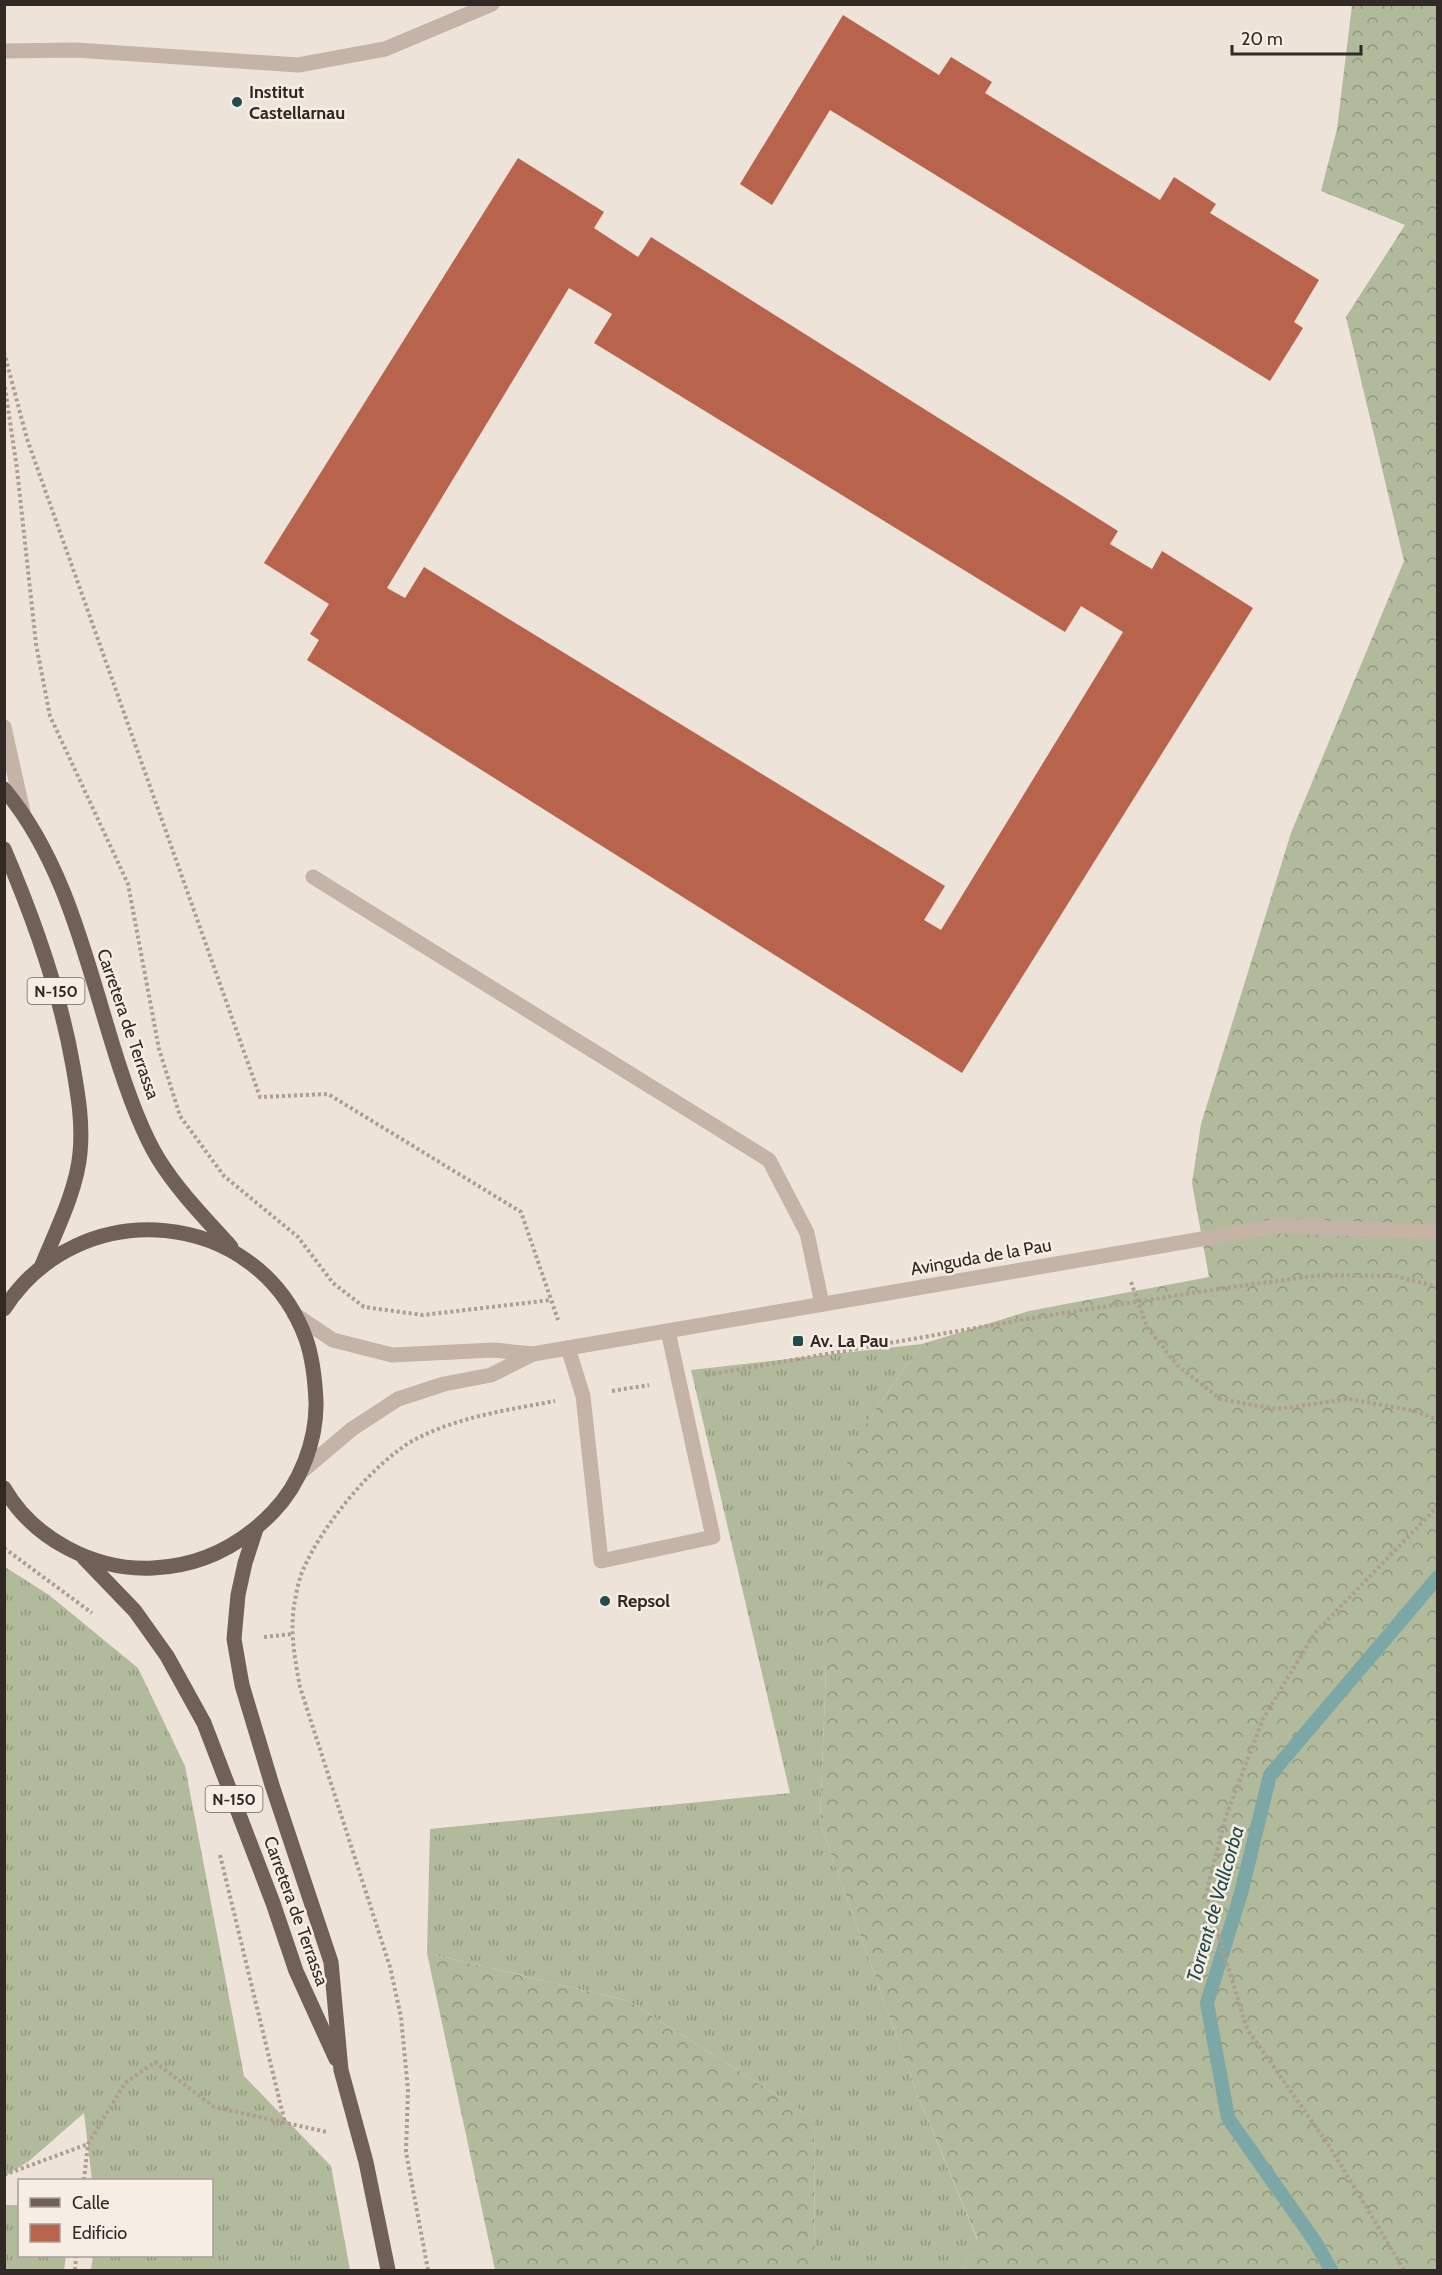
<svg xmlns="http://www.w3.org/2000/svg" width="1442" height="2275" viewBox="0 0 1442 2275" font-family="Cabin,sans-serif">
  <defs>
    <pattern id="grass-tufts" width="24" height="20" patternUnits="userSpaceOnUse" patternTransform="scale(1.5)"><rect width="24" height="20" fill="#b1ba9a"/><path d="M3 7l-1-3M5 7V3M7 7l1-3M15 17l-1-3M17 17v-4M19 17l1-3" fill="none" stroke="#91977d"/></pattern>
    <pattern id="forest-crowns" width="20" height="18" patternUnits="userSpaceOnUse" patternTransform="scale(1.5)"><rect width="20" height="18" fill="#b1ba9a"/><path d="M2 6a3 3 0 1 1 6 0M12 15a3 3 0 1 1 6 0" fill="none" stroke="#91977d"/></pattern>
  </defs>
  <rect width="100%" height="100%" fill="#ede3d8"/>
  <g fill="url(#grass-tufts)">
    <polygon points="922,1344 868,1420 826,1667 820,1823 916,2091 977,2239 963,2270 815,2270 814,2119 629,2001 427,1953 430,1829 790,1793 691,1370"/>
    <polygon points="5,1567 49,1595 138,1668 185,1766 244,2076 331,2166 350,2270 91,2270 93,2256 212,2256 212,2180 92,2180 84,2113 29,2161 5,2176"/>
    <polygon points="4,2205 19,2205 20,2256 66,2256 64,2270 5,2270"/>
  </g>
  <g fill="url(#forest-crowns)">
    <polygon points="1352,5 1437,5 1437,2270 963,2270 977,2238 916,2091 820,1823 826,1667 828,1501 868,1420 922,1344 1029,1311 1209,1277 1192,1183 1201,1124 1291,833 1404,561 1346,317 1405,225 1321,191 1337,129"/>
    <polygon points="427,1953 629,2001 814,2119 815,2270 495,2270"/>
  </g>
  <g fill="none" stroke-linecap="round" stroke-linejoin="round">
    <polyline stroke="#7ba7a7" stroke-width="14" points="1331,2270 1316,2243 1228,2118 1207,2003 1241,1893 1270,1775 1438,1577"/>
  </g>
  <g fill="#b8634c" fill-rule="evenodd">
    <polygon points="843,15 939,75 951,57 992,82 985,93 1160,200 1174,177 1216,204 1210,213 1319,280 1294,322 1303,328 1270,381 830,110 772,205 740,184"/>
    <path d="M 518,158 L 604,212 L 594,228 L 638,257 L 651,237 L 1118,531 L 1110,544 L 1152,569 L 1162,551 L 1253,608 L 962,1073 L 307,660 L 319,640 L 310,634 L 329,604 L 264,563 ZM 569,288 L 612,314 L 594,343 L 1065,632 L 1081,606 L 1123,632 L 941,930 L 924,920 L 945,886 L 424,567 L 405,598 L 387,588 Z"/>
  </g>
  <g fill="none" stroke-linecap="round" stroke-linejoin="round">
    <g stroke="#af9d90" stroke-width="4" stroke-dasharray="3 3" stroke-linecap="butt">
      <polyline points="4,352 27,439 260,1097 328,1094 521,1212 558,1320"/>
      <polyline points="4,381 17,469 36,644 50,716 128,884 159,1049 180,1116 224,1176 298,1237 333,1283 364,1307 423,1315 551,1300"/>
      <polyline points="1131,1282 1147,1327 1177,1365 1220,1399 1277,1409 1349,1399 1415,1411 1438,1420"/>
      <polyline points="707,1375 1038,1317 1231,1287 1322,1275 1396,1276 1438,1287"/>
      <polyline points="612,1391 649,1385"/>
      <polyline points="4,1548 92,1613"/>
      <polyline points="264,1637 292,1634"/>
      <polyline points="220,1855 285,2123"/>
      <polyline points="4,2175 88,2144"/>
      <polyline points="84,2180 88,2144 125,2083 155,2062 214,2107 327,2132"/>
      <polyline points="75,2270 76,2256"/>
      <path d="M 428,2270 L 406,2152 L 408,2090 L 401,2017 L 390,1967 L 300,1687 C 295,1660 290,1634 294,1606 C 296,1595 298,1581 303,1570 C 321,1527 373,1463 414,1440 C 457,1417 507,1410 555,1401"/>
      <polyline points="1404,2270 1330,2147 1247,2029 1206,1894 1226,1816 1263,1719 1314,1634 1438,1506"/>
    </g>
    <g stroke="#c4b3a6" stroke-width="15">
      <polyline points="4,51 76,50 298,65 385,49 492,4"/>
      <polyline points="4,727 23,812"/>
      <polyline points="313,877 769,1160 807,1233 822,1304"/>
      <polyline points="294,1314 333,1340 392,1355 494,1350 533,1354"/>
      <polyline points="568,1348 583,1396 601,1561 713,1537 668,1331"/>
      <polyline points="300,1473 352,1429 398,1399 444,1384 491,1375 533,1354 1277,1226 1438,1232"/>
    </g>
    <g stroke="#716058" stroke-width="15">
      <path d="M 4,789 C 64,860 86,959 113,1046 C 124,1082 139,1128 159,1160 C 179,1192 206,1219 231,1247"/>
      <path d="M 4,849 C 34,919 60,991 73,1066 C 78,1095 83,1123 80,1153 C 77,1189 56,1231 42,1265"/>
      <path d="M 4,1309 C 79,1192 258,1207 306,1339 C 313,1359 315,1380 316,1401 C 317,1441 300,1484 273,1512 C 240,1546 200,1566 153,1568 C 95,1571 33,1539 4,1488"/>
      <polyline points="256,1529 245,1563 238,1595 234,1639 242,1685 272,1785 331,1962 341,2070 366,2162 388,2270"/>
      <polyline points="84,1558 135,1611 167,1656 204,1723 273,1903 296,1971 336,2059"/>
    </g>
  </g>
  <g fill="#204c4d" stroke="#f6ede4" stroke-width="2">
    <circle cx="237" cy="102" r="6"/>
    <rect x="792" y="1335" width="12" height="12" rx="3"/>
    <circle cx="605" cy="1601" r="6"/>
  </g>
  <g text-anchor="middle" stroke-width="5" stroke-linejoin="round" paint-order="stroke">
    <g fill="#f6ede4" stroke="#6c645f" stroke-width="1.5">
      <rect x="27.5" y="978" width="57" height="26" rx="4.5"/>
      <rect x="205.5" y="1786" width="57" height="26" rx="4.5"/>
    </g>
    <g font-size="16" font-weight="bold" fill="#312926">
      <text x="56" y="997">N-150</text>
      <text x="234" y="1805">N-150</text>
    </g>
    <g font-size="18" font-weight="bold" fill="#312926" stroke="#f6ede4" text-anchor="start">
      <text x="249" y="98">Institut<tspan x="249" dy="21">Castellarnau</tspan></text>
      <text x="810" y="1347">Av. La Pau</text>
      <text x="617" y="1607">Repsol</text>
    </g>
    <g font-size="18" fill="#312926" stroke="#f6ede4">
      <text transform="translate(128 1024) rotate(71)" y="6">Carretera de Terrassa</text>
      <text transform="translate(981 1257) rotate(-10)" y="6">Avinguda de la Pau</text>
      <text transform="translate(296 1911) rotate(70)" y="6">Carretera de Terrassa</text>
    </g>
    <g font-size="20" font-style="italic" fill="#204c4d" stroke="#f6ede4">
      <text transform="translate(1215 1904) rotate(-74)" y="7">Torrent de Vallcorba</text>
    </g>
  </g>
  <rect width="1442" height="2275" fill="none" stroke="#312926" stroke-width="12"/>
  <rect x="18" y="2179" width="195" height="78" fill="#f6ede4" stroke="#a79f98" stroke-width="1.5"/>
  <rect x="30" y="2198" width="30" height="9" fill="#716058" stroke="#a79f98" stroke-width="1.5"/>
  <text x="72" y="2209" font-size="18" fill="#312926">Calle</text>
  <rect x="30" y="2224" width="30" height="18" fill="#b8634c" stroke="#a79f98" stroke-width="1.5"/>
  <text x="72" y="2239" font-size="18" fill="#312926">Edificio</text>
  <path d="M1232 45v9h129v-9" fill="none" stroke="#312926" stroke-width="3"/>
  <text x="1241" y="45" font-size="18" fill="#312926" stroke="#f6ede4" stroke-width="4.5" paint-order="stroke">20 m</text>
</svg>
